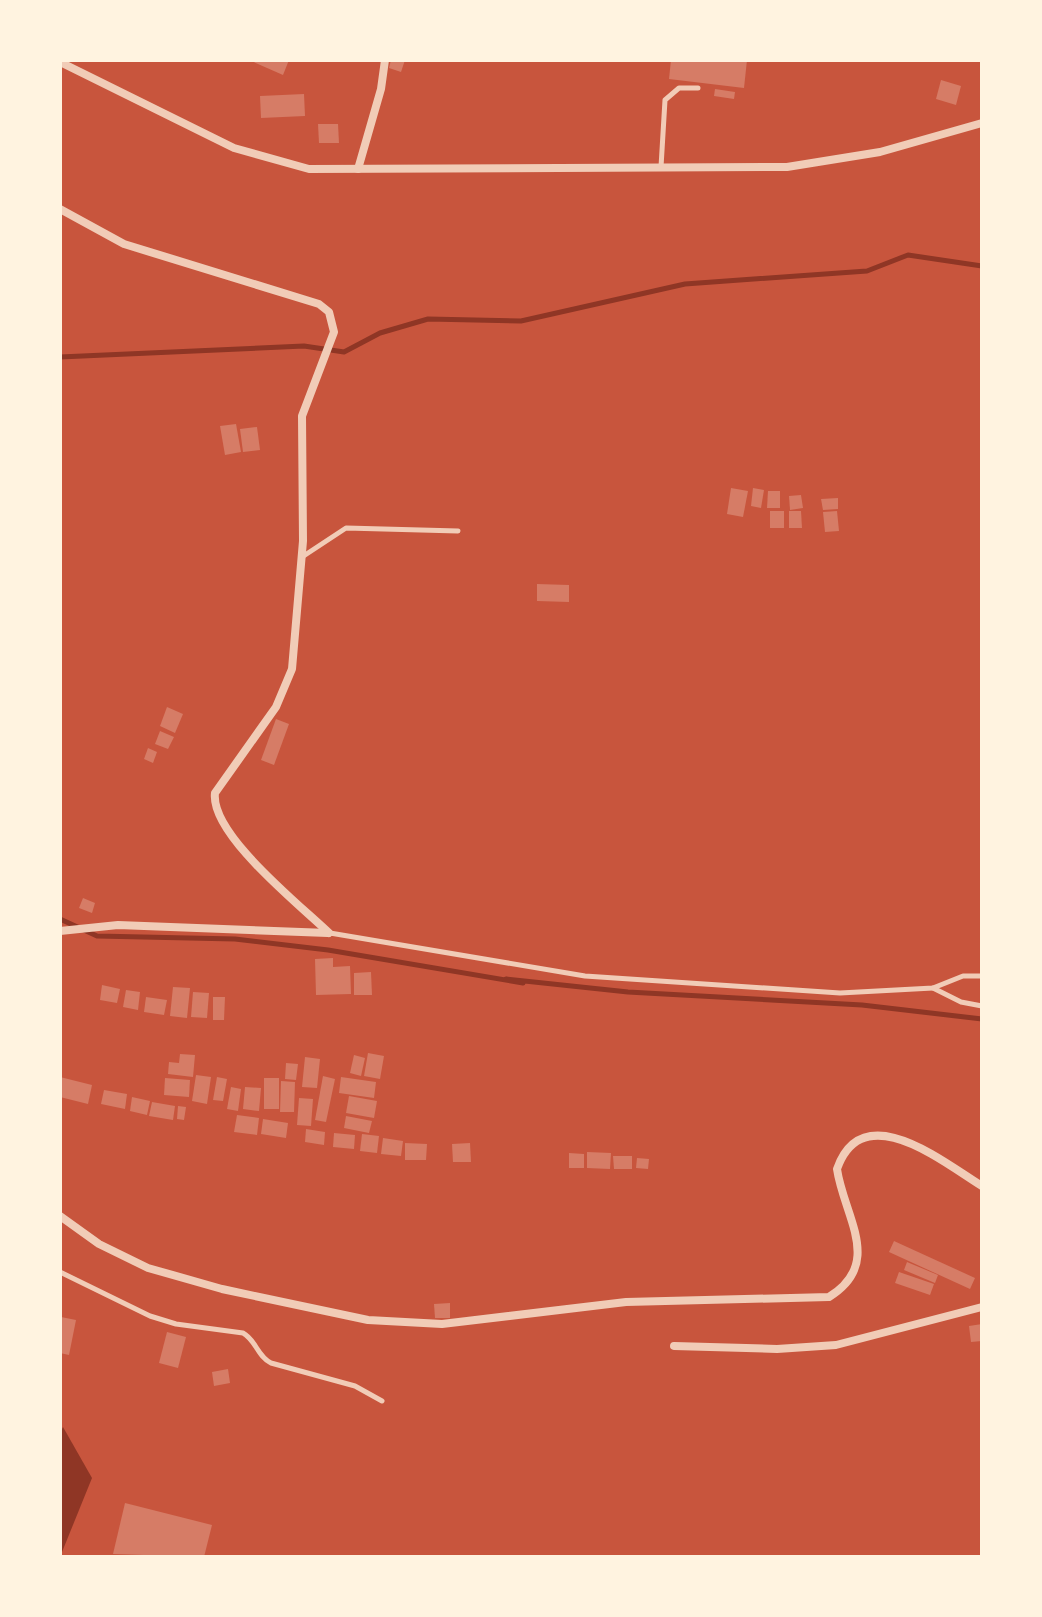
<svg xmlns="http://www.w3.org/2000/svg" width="1042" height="1617" viewBox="0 0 1042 1617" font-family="'Golos Text',sans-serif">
  <rect width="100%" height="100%" fill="#c8553d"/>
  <polygon fill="#8f3625" points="63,1427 92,1478 60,1557 60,1433"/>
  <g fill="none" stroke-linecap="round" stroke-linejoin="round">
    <g stroke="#8f3625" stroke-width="5">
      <polyline points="60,357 304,346 344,352 380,333 428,319 521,321 685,284 867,271 908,255 982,266"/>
      <polyline points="60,919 97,936 235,939 328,950 523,983 506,979 628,992 862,1005 982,1019"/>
    </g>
  </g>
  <g fill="#d67c66">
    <polygon points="249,60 289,60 283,75"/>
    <polygon points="391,60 405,60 401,72 389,68"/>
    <polygon points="671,60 747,60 744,88 669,79"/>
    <polygon points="941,80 961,86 956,105 936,99"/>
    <polygon points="715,89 735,92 734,99 714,96"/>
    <polygon points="304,94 305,116 261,118 260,96"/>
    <polygon points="318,124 338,124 339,143 319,143"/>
    <polygon points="236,424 241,452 225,455 220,426"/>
    <polygon points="257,427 260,450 243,452 240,429"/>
    <polygon points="731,488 748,491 743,517 727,514"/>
    <polygon points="753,488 764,490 761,508 751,506"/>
    <polygon points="768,491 780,491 780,508 767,508"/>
    <polygon points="801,495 803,508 790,510 789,496"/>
    <polygon points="838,498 838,509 823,510 821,499"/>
    <rect x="770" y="511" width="14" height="17"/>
    <polygon points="789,511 801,511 802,528 789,528"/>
    <polygon points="837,511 839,531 825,532 823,512"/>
    <polygon points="537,584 569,585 569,602 537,601"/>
    <polygon points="167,707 183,714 175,733 160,726"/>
    <polygon points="276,719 289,724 274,765 261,760"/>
    <polygon points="160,731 174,737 168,749 155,744"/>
    <polygon points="148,748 157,752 153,763 144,759"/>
    <polygon points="83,898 95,903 92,913 79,908"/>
    <polygon points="333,958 333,967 350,966 351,994 316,995 315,959"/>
    <polygon points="371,972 372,995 354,995 354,973"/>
    <polygon points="102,985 120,989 117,1003 100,1000"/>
    <polygon points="173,987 190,988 187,1018 170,1016"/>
    <polygon points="126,990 140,992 138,1010 123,1007"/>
    <polygon points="193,992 209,993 207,1018 191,1017"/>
    <polygon points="146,997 167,1000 164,1015 144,1012"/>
    <polygon points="213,997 225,997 224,1020 213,1020"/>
    <polygon points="368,1053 384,1056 380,1079 364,1076"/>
    <polygon points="180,1054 195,1055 193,1077 168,1074 169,1062 179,1063"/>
    <polygon points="354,1055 365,1058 361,1076 350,1073"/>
    <polygon points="305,1057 320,1059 317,1088 302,1087"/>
    <polygon points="286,1063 298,1064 296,1080 285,1079"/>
    <polygon points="196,1075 211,1077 207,1104 192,1101"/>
    <polygon points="323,1076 335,1079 326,1122 315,1120"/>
    <polygon points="60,1077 92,1085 88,1104 60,1097"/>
    <polygon points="217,1077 227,1079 223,1101 213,1100"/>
    <polygon points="341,1077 376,1082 374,1098 339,1093"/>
    <polygon points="165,1078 190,1080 189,1097 164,1095"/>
    <rect x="264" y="1078" width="15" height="31"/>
    <polygon points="281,1081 295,1082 294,1112 280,1112"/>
    <polygon points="231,1087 241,1089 238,1111 227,1109"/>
    <polygon points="245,1087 261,1088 259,1111 243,1109"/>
    <polygon points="104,1090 127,1094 125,1109 101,1104"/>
    <polygon points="349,1096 377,1101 374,1118 346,1113"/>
    <polygon points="132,1097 150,1101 147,1115 130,1111"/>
    <polygon points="299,1098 313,1099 311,1126 297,1125"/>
    <polygon points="152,1102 175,1106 173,1120 149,1116"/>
    <polygon points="178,1106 186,1107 184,1120 177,1119"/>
    <polygon points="237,1115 259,1118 257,1135 234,1132"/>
    <polygon points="346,1116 372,1121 369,1133 344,1128"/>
    <polygon points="263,1119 288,1123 286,1138 261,1134"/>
    <polygon points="306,1129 325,1132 324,1145 305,1142"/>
    <polygon points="334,1133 355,1135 354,1149 333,1147"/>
    <polygon points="362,1134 379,1136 377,1153 360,1151"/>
    <polygon points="383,1138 403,1141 401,1156 381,1154"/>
    <polygon points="405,1143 427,1144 426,1160 405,1160"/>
    <polygon points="470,1143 471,1162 453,1162 452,1144"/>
    <polygon points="587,1152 611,1153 610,1169 587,1168"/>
    <polygon points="569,1153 584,1154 584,1168 569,1168"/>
    <polygon points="613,1156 632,1156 632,1169 614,1169"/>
    <polygon points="637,1158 649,1159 648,1169 636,1168"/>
    <polygon points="894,1241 975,1278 970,1289 889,1252"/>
    <polygon points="907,1262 938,1275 935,1283 904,1270"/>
    <polygon points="899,1272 934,1284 930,1295 895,1283"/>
    <polygon points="450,1303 450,1318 435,1318 434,1304"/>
    <polygon points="61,1317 76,1320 69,1355 60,1353"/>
    <polygon points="982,1324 982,1341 971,1342 969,1326"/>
    <polygon points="167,1332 186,1337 178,1368 159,1363"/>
    <polygon points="228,1369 230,1383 214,1386 212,1372"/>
    <polygon points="125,1503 212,1525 204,1557 113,1554"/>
  </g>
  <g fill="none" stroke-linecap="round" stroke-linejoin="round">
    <g stroke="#f1ccb7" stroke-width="5">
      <polyline points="661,167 665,100 679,88 698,88"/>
      <polyline points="302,557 346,528 458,531"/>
      <polyline points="330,933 585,976 840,993 933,988 963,976 982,976"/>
      <polyline points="933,988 961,1002 982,1006"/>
      <path d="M 60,1272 L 150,1316 L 176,1324 L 243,1333 C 256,1340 257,1356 271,1363 L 355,1386 L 382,1401"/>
    </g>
    <g stroke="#f1ccb7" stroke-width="8">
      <polyline points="60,62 234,148 309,169 787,167 880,152 982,123"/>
      <polyline points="358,169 381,89 385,60"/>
      <path d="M 60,209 L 124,244 L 319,304 L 329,312 L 334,332 L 302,416 L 303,541 L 292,669 L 276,707 L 215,793 C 210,834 300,905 329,933"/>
      <polyline points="60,931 118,925 328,933"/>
      <path d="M 60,1216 L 99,1244 L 148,1268 L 222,1289 L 368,1320 L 442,1324 L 626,1302 L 829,1297 C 884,1263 844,1217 837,1169 C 863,1096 943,1162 982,1186"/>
      <polyline points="674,1346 777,1349 836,1345 982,1307"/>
    </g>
  </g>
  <rect width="1042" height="1617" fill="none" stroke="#fff3e0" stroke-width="124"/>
</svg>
